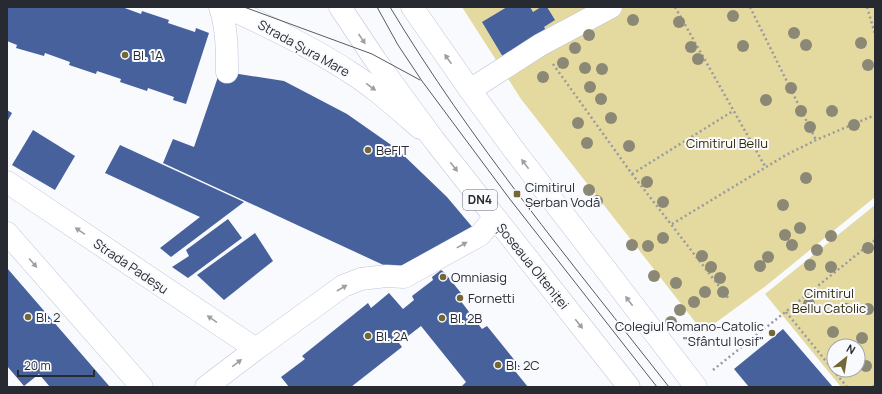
<svg xmlns="http://www.w3.org/2000/svg" width="882" height="394" viewBox="0 0 882 394" font-family="Manrope,sans-serif">
  <rect width="100%" height="100%" fill="#f9fafe"/>
  <g fill="#e4d99f" fill-rule="evenodd">
    <polygon points="462,7 875,7 875,197 767,285 703,332 521,99"/>
    <path d="M 875,205 L 875,387 L 841,387 L 765,294 ZM 834,346 L 858,346 L 858,370 L 834,370 Z"/>
  </g>
  <g fill="#47619c">
    <polygon points="7,7 122,7 141,14 142,11 169,20 168,23 195,32 196,28 209,33 186,104 173,100 174,97 148,88 147,91 120,82 121,79 97,71 96,74 69,65 70,62 45,53 44,56 16,48 17,45 7,41"/>
    <polygon points="507,7 530,7 533,12 541,7 547,7 555,20 544,27 549,36 506,62 482,22"/>
    <polygon points="220,71 284,81 347,114 397,149 447,197 479,235 405,275 163,163 173,139 194,147"/>
    <polygon points="7,110 12,113 7,122"/>
    <polygon points="33,130 75,156 55,190 12,165"/>
    <polygon points="120,145 244,202 171,257 160,248 200,217 105,173"/>
    <polygon points="228,219 242,238 188,278 172,267 189,256 186,250"/>
    <polygon points="255,233 273,261 224,300 197,275"/>
    <polygon points="7,268 110,387 50,387 39,374 24,386 7,366"/>
    <polygon points="441,270 445,273 461,293 457,296 482,329 487,326 520,367 515,371 528,387 463,387 462,386 466,382 421,326 399,343 402,347 351,387 289,387 281,377 305,359 302,356 368,303 371,308 389,293 403,309 414,300 412,296 433,280 432,277"/>
    <polygon points="783,329 833,387 749,387 734,369"/>
  </g>
  <g fill="none" stroke-linecap="round" stroke-linejoin="round">
    <defs>
      <g id="minor">
        <path d="M 220,7 C 227,28 227,50 227,72"/>
        <path d="M 227,7 C 268,27 310,46 348,71 C 374,87 397,108 420,128"/>
        <polyline points="470,90 540,45 611,7"/>
        <polyline points="7,182 256,349"/>
        <polyline points="7,233 142,387"/>
        <polyline points="206,387 256,349 343,286 361,279 386,276 404,277 480,235 494,218"/>
      </g>
      <g id="major">
        <polyline points="340,7 376,61 434,140 629,387"/>
        <polyline points="412,7 470,90 514,150 696,387"/>
      </g>
    </defs>
    <use href="#minor" stroke="#bdc5d7" stroke-width="23"/>
    <use href="#major" stroke="#bdc5d7" stroke-width="23"/>
    <g stroke="#999a9f" stroke-width="2.5" stroke-dasharray="2 3" stroke-linecap="butt">
      <polyline points="675,7 766,168"/>
      <polyline points="750,7 816,140"/>
      <polyline points="867,7 875,34"/>
      <polyline points="553,64 632,174 729,299"/>
      <polyline points="632,174 733,111"/>
      <polyline points="672,224 786,155 816,140 875,115"/>
      <polyline points="786,312 847,387"/>
      <polyline points="713,370 875,240"/>
      <polyline points="873,387 875,385"/>
    </g>
    <use href="#minor" stroke="#fff" stroke-width="22"/>
    <use href="#major" stroke="#fff" stroke-width="22"/>
    <g stroke="#575a5f" stroke-width="1">
      <polyline points="244,7 372,54 420,80"/>
      <polyline points="377,7 398,45 422,81 509,198 657,387"/>
      <path d="M 390,7 C 471,142 572,263 669,387"/>
    </g>
  </g>
  <g fill="#8b8876">
    <circle cx="733" cy="16" r="6"/>
    <circle cx="633" cy="20" r="6"/>
    <circle cx="679" cy="22" r="6"/>
    <circle cx="794" cy="33" r="6"/>
    <circle cx="589" cy="35" r="6"/>
    <circle cx="861" cy="43" r="6"/>
    <circle cx="806" cy="45" r="6"/>
    <circle cx="743" cy="46" r="6"/>
    <circle cx="691" cy="47" r="6"/>
    <circle cx="575" cy="48" r="6"/>
    <circle cx="698" cy="59" r="6"/>
    <circle cx="563" cy="63" r="6"/>
    <circle cx="868" cy="65" r="6"/>
    <circle cx="585" cy="68" r="6"/>
    <circle cx="602" cy="69" r="6"/>
    <circle cx="543" cy="77" r="6"/>
    <circle cx="590" cy="87" r="6"/>
    <circle cx="791" cy="88" r="6"/>
    <circle cx="601" cy="99" r="6"/>
    <circle cx="766" cy="100" r="6"/>
    <circle cx="801" cy="111" r="6"/>
    <circle cx="832" cy="111" r="6"/>
    <circle cx="611" cy="118" r="6"/>
    <circle cx="578" cy="123" r="6"/>
    <circle cx="854" cy="125" r="6"/>
    <circle cx="810" cy="127" r="6"/>
    <circle cx="587" cy="143" r="6"/>
    <circle cx="629" cy="146" r="6"/>
    <circle cx="806" cy="178" r="6"/>
    <circle cx="647" cy="182" r="6"/>
    <circle cx="589" cy="190" r="6"/>
    <circle cx="597" cy="201" r="6"/>
    <circle cx="663" cy="202" r="6"/>
    <circle cx="783" cy="205" r="6"/>
    <circle cx="800" cy="228" r="6"/>
    <circle cx="785" cy="235" r="6"/>
    <circle cx="831" cy="236" r="6"/>
    <circle cx="663" cy="238" r="6"/>
    <circle cx="632" cy="245" r="6"/>
    <circle cx="792" cy="245" r="6"/>
    <circle cx="648" cy="246" r="6"/>
    <circle cx="868" cy="248" r="6"/>
    <circle cx="817" cy="250" r="6"/>
    <circle cx="702" cy="256" r="6"/>
    <circle cx="768" cy="257" r="6"/>
    <circle cx="810" cy="265" r="6"/>
    <circle cx="760" cy="266" r="6"/>
    <circle cx="711" cy="267" r="6"/>
    <circle cx="831" cy="267" r="6"/>
    <circle cx="654" cy="276" r="6"/>
    <circle cx="720" cy="278" r="6"/>
    <circle cx="676" cy="283" r="6"/>
    <circle cx="705" cy="292" r="6"/>
    <circle cx="723" cy="292" r="6"/>
    <circle cx="694" cy="302" r="6"/>
    <circle cx="809" cy="304" r="6"/>
    <circle cx="846" cy="309" r="6"/>
    <circle cx="868" cy="309" r="6"/>
    <circle cx="680" cy="310" r="6"/>
    <circle cx="671" cy="322" r="6"/>
    <circle cx="833" cy="332" r="6"/>
    <circle cx="862" cy="338" r="6"/>
    <circle cx="866" cy="366" r="6"/>
  </g>
  <defs><path id="oneway-solid" d="M-6-.8H1V-3.2L6.5 0L1 3.2V.8H-6Z"/></defs>
  <g fill="#9e9fa2">
    <use href="#oneway-solid" transform="translate(362 39) rotate(56)"/>
    <use href="#oneway-solid" transform="translate(448 59) rotate(-125)"/>
    <use href="#oneway-solid" transform="translate(371 87) rotate(36)"/>
    <use href="#oneway-solid" transform="translate(525 164) rotate(-127)"/>
    <use href="#oneway-solid" transform="translate(454 167) rotate(52)"/>
    <use href="#oneway-solid" transform="translate(80 231) rotate(-146)"/>
    <use href="#oneway-solid" transform="translate(462 245) rotate(-29)"/>
    <use href="#oneway-solid" transform="translate(33 263) rotate(49)"/>
    <use href="#oneway-solid" transform="translate(342 288) rotate(-30)"/>
    <use href="#oneway-solid" transform="translate(629 301) rotate(-127)"/>
    <use href="#oneway-solid" transform="translate(212 319) rotate(-146)"/>
    <use href="#oneway-solid" transform="translate(579 324) rotate(51)"/>
    <use href="#oneway-solid" transform="translate(237 363) rotate(-37)"/>
  </g>
  <g fill="#736835" stroke="#f9fafe" stroke-width="1.5">
    <circle cx="125" cy="55" r="4"/>
    <circle cx="368" cy="150" r="4"/>
    <rect x="513" y="190" width="8" height="8" rx="2"/>
    <circle cx="443" cy="277" r="4"/>
    <circle cx="460" cy="298" r="4"/>
    <circle cx="28" cy="317" r="4"/>
    <circle cx="442" cy="318" r="4"/>
    <circle cx="772" cy="333" r="4"/>
    <circle cx="368" cy="336" r="4"/>
    <circle cx="498" cy="365" r="4"/>
  </g>
  <g text-anchor="middle" stroke-width="4" stroke-linejoin="round" paint-order="stroke">
    <rect fill="#f9fafe" stroke="#66686e" stroke-width="1" x="463" y="190" width="34" height="20" rx="3"/>
    <g font-size="12" font-weight="bold" fill="#272a30">
      <text x="480" y="204">DN4</text>
    </g>
    <g font-size="13" fill="#272a30" stroke="#f9fafe">
      <text transform="translate(304 48) rotate(29)" y="5">Strada Șura Mare</text>
      <text transform="translate(131 266) rotate(34)" y="5">Strada Padeșu</text>
      <text transform="translate(533 266) rotate(51)" y="5">Șoseaua Olteniței</text>
    </g>
    <g font-size="13" fill="#272a30" stroke="#f9fafe" text-anchor="start">
      <text x="133" y="60">Bl. 1A</text>
      <text x="376" y="155">BeFIT</text>
      <text x="525" y="192">Cimitirul<tspan x="525" dy="15">Șerban Vodă</tspan></text>
      <text x="451" y="282">Omniasig</text>
      <text x="468" y="303">Fornetti</text>
      <text x="36" y="322">Bl. 2</text>
      <text x="450" y="323">Bl. 2B</text>
      <text x="764" y="331" text-anchor="end">Colegiul Romano-Catolic<tspan x="764" dy="15">"Sfântul Iosif"</tspan></text>
      <text x="376" y="341">Bl. 2A</text>
      <text x="506" y="370">Bl. 2C</text>
    </g>
    <g font-size="13" fill="#312a07" stroke="#f9fafe">
      <text x="727" y="148">Cimitirul Bellu</text>
      <text x="829" y="298">Cimitirul<tspan x="829" dy="15">Bellu Catolic</tspan></text>
    </g>
  </g>
  <rect width="882" height="394" fill="none" stroke="#272a30" stroke-width="16"/>
  <g transform="translate(846 358) rotate(30)"><circle r="19" fill="#f9fafe" stroke="#a5a7ac"/>
  <path d="M0-3L7 15L0 10L-7 15Z" fill="#736835"/>
  <text y="-6" font-size="11" font-weight="bold" text-anchor="middle" fill="#272a30">N</text>
  </g>
  <path d="M18 370v6h76v-6" fill="none" stroke="#272a30" stroke-width="2"/>
  <text x="24" y="370" font-size="12" fill="#272a30" stroke="#f9fafe" stroke-width="3" paint-order="stroke">20 m</text>
</svg>
